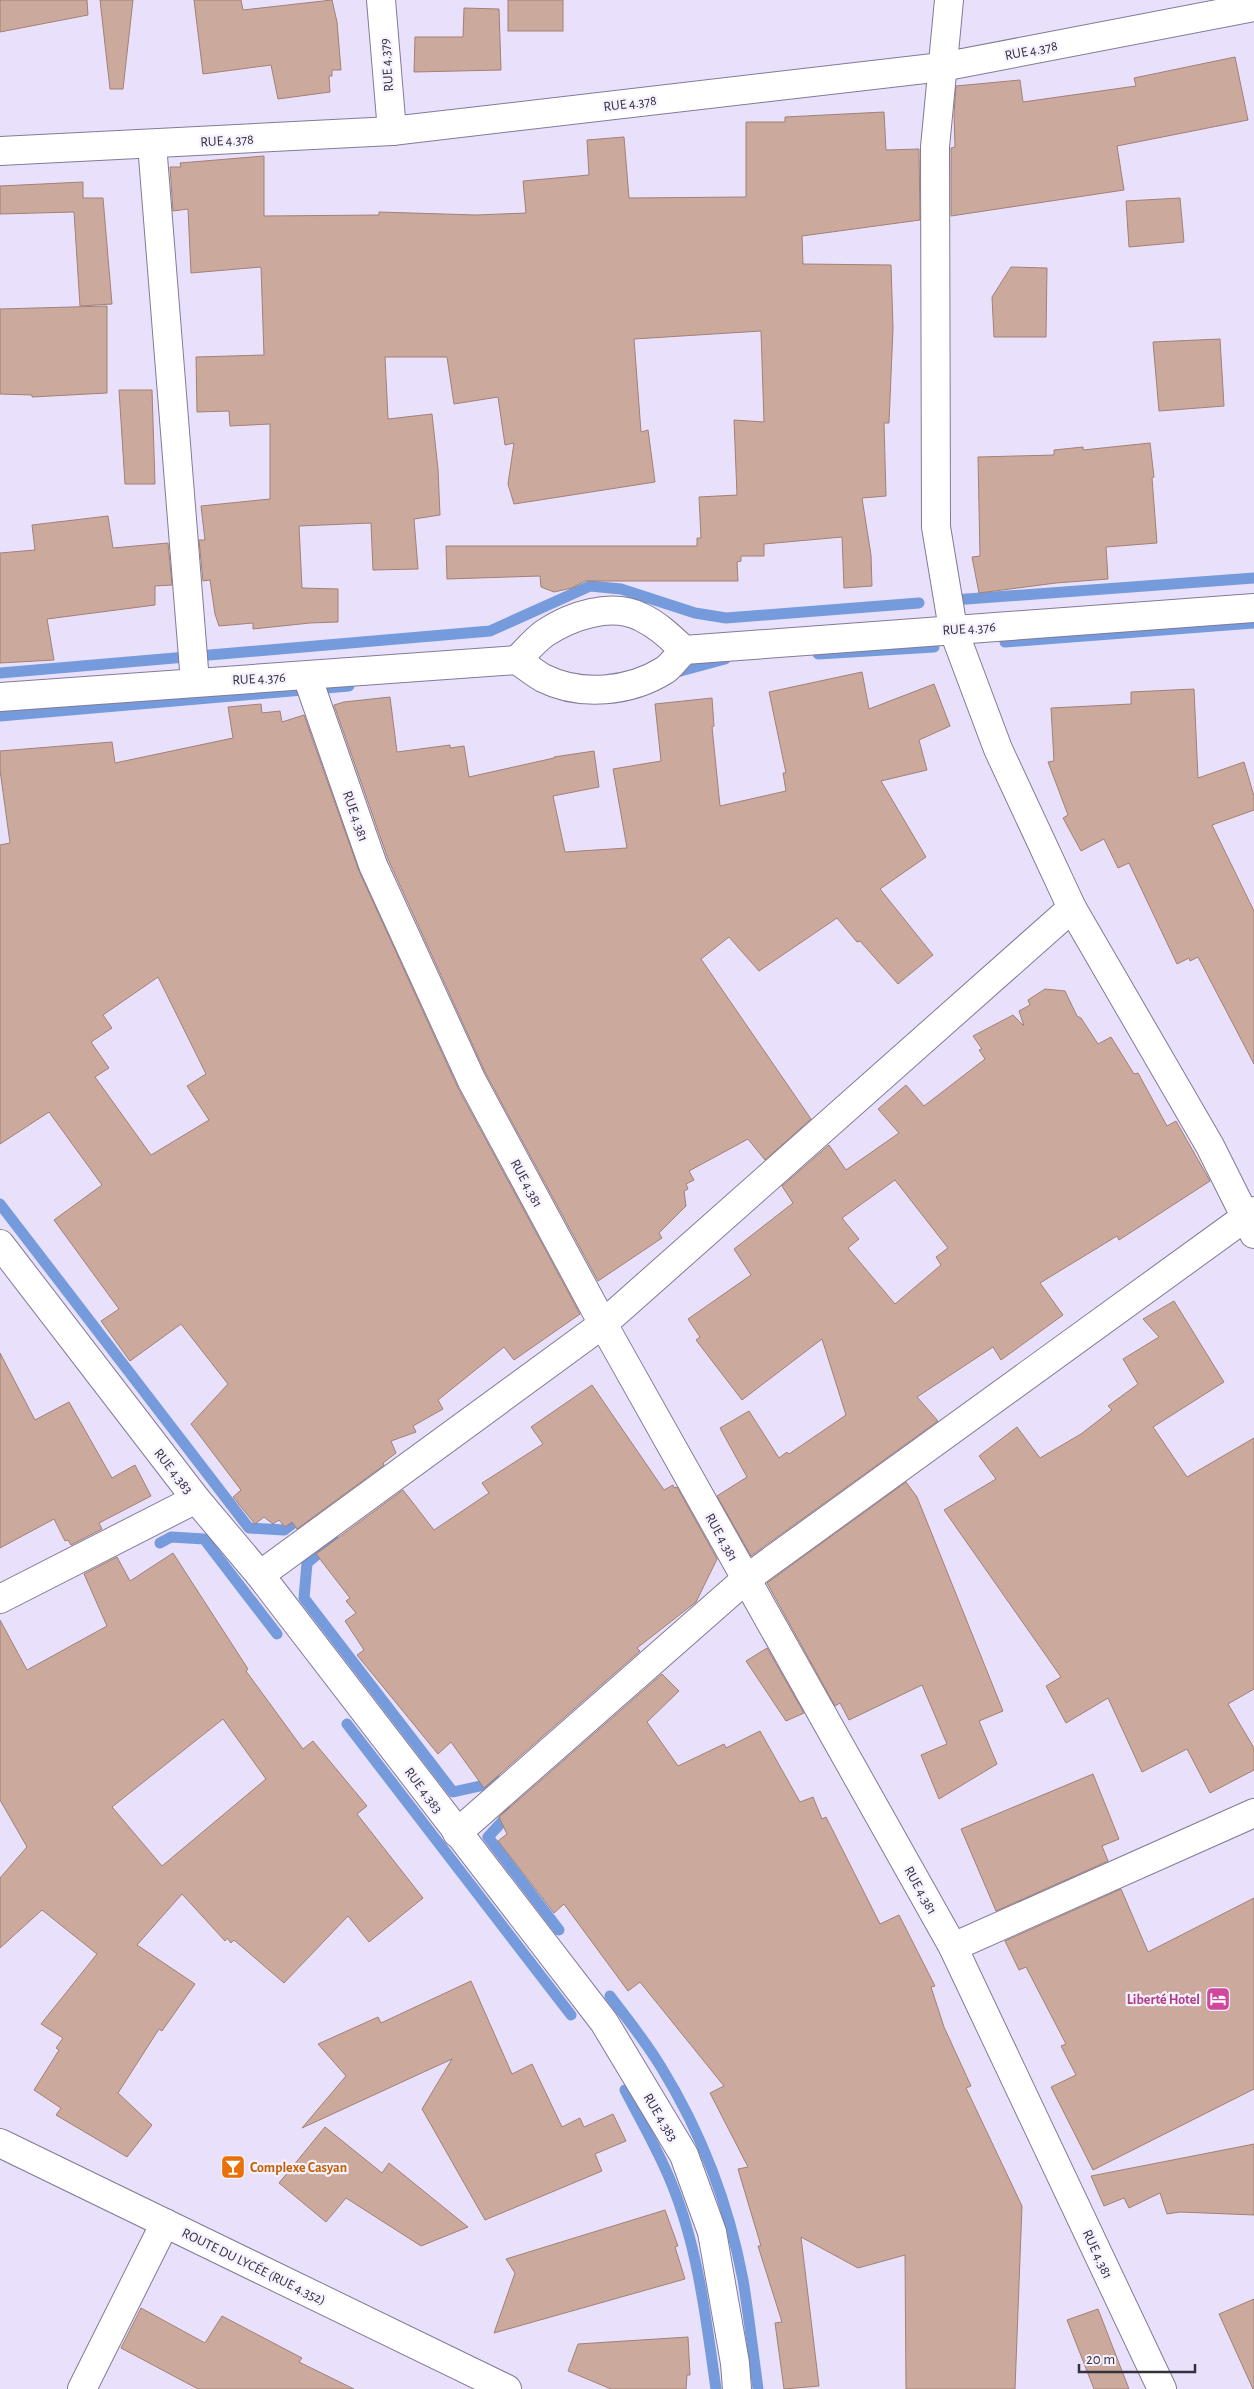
<svg xmlns="http://www.w3.org/2000/svg" width="1254" height="2389" viewBox="0 0 1254 2389" font-family="'Alegreya Sans',sans-serif">
  <rect width="100%" height="100%" fill="#e9e1fb"/>
  <g fill="none" stroke-linecap="round" stroke-linejoin="round">
    <g stroke="#759bdc" stroke-width="11">
      <polyline points="953,600 1254,578"/>
      <polyline points="1005,642 1254,623"/>
      <polyline points="818,654 934,647"/>
      <polyline points="0,673 490,631 590,586 621,589 695,613 726,618 919,603"/>
      <polyline points="673,673 725,659"/>
      <polyline points="0,716 349,686"/>
      <polyline points="0,1204 249,1528 284,1530 304,1515"/>
      <polyline points="334,1540 307,1563 304,1598 453,1792 480,1786 494,1777"/>
      <polyline points="160,1543 171,1537 204,1539 277,1634"/>
      <polyline points="347,1724 571,2015"/>
      <polyline points="511,1812 488,1837 559,1930"/>
      <path d="M 610,1996 C 628,2020 646,2042 661,2067 C 701,2132 729,2205 743,2280 C 749,2316 753,2353 758,2389"/>
      <path d="M 625,2090 C 641,2121 658,2150 671,2182 C 698,2247 706,2319 716,2389"/>
    </g>
  </g>
  <g fill="#cca99d" stroke="#a28075" fill-rule="evenodd">
    <polygon points="0,0 87,0 88,15 0,32"/>
    <polygon points="100,0 133,0 123,89 110,89"/>
    <polygon points="194,0 241,0 243,10 332,0 337,22 341,70 332,70 332,76 329,76 330,92 278,99 271,65 203,74"/>
    <rect x="508" y="0" width="55" height="31"/>
    <polygon points="464,8 499,9 501,70 414,72 415,37 463,37"/>
    <polygon points="1235,57 1248,120 1117,146 1124,190 951,216 951,148 955,147 954,114 956,86 1020,80 1023,102 1136,86 1134,78"/>
    <polygon points="884,112 886,150 919,149 920,220 802,236 803,264 891,265 893,328 889,423 884,423 886,496 862,498 871,555 872,586 844,588 842,537 764,544 764,556 741,556 741,561 737,562 738,581 585,581 572,588 554,592 541,587 540,576 447,579 446,546 697,546 697,538 701,538 699,497 737,495 734,420 764,422 761,331 634,339 641,432 648,430 655,482 514,504 508,484 514,443 505,445 498,397 454,404 447,357 385,357 388,419 432,414 438,469 440,515 414,519 418,569 373,570 371,523 299,526 302,588 338,589 338,622 310,623 253,629 253,623 219,626 215,614 210,580 203,581 199,540 205,540 201,506 270,499 270,424 230,426 229,411 197,412 196,357 264,355 261,267 191,273 188,209 173,211 170,167 181,167 180,163 264,156 264,216 379,215 379,212 476,215 526,213 523,181 589,175 587,140 624,137 629,198 746,197 746,122 785,122 785,117"/>
    <polygon points="83,182 83,198 103,198 112,304 80,306 74,212 0,214 0,186"/>
    <polygon points="1180,198 1184,242 1129,247 1126,201"/>
    <polygon points="1011,267 1047,268 1046,337 994,337 992,297"/>
    <polygon points="107,306 107,393 32,397 32,395 0,394 0,309"/>
    <polygon points="1220,339 1224,406 1159,411 1153,342"/>
    <polygon points="119,390 152,390 155,484 125,484"/>
    <polygon points="1150,443 1154,477 1152,478 1157,543 1106,547 1108,579 1056,583 979,593 972,557 980,556 978,457 1054,455 1054,450 1083,447 1083,450"/>
    <polygon points="108,516 113,548 168,543 172,585 155,586 155,605 47,619 54,660 0,663 0,553 35,550 32,525"/>
    <polygon points="862,672 869,709 934,684 950,726 919,740 927,770 881,781 926,857 880,889 933,955 898,984 860,941 857,942 837,918 759,971 729,937 701,959 811,1119 765,1160 748,1139 689,1171 694,1180 686,1184 688,1189 684,1191 686,1206 659,1233 662,1238 598,1281 486,1074 388,859 334,705 344,702 390,697 397,752 450,745 450,748 464,746 469,777 554,758 554,757 594,751 599,787 553,796 565,852 627,848 613,769 661,761 655,704 712,698 714,726 712,727 720,806 786,791 783,773 786,773 769,692"/>
    <polygon points="1194,689 1198,778 1244,762 1254,796 1254,810 1212,825 1254,911 1254,1064 1198,957 1190,961 1189,958 1177,964 1129,863 1118,868 1104,839 1081,851 1063,818 1068,815 1048,762 1054,761 1051,708 1131,704 1131,692"/>
    <path d="M 261,704 L 262,713 L 280,711 L 282,722 L 304,715 L 359,871 L 458,1088 L 580,1314 L 514,1360 L 504,1347 L 438,1400 L 443,1409 L 413,1426 L 416,1432 L 391,1441 L 396,1453 L 383,1463 L 384,1465 L 297,1529 L 292,1522 L 285,1527 L 279,1520 L 273,1524 L 264,1517 L 255,1524 L 233,1497 L 241,1490 L 191,1424 L 228,1384 L 181,1324 L 130,1361 L 101,1321 L 119,1309 L 54,1220 L 102,1185 L 49,1112 L 0,1144 L 0,845 L 10,843 L 0,770 L 0,751 L 112,742 L 115,763 L 233,738 L 228,707 ZM 158,977 L 206,1074 L 187,1086 L 209,1120 L 151,1155 L 95,1077 L 109,1068 L 91,1042 L 112,1028 L 103,1015 Z"/>
    <path d="M 1045,989 L 1065,991 L 1077,1016 L 1081,1018 L 1098,1044 L 1111,1037 L 1134,1074 L 1138,1073 L 1167,1126 L 1176,1121 L 1210,1181 L 1119,1240 L 1117,1236 L 1040,1283 L 1063,1315 L 1001,1360 L 993,1347 L 917,1397 L 938,1421 L 751,1556 L 717,1496 L 747,1477 L 720,1428 L 749,1411 L 779,1458 L 787,1452 L 789,1454 L 846,1415 L 822,1339 L 742,1400 L 696,1340 L 700,1337 L 688,1319 L 751,1275 L 734,1249 L 793,1203 L 782,1186 L 829,1145 L 846,1170 L 899,1133 L 878,1109 L 906,1085 L 924,1106 L 985,1059 L 979,1050 L 982,1049 L 973,1036 L 1013,1015 L 1024,1026 L 1019,1011 L 1030,1005 L 1028,1000 ZM 895,1180 L 948,1248 L 936,1257 L 941,1265 L 895,1304 L 848,1248 L 859,1239 L 842,1218 Z"/>
    <polygon points="1174,1301 1224,1382 1153,1427 1187,1477 1254,1438 1254,1689 1228,1704 1254,1748 1254,1770 1210,1793 1187,1749 1142,1772 1108,1698 1066,1723 1046,1686 1061,1677 944,1510 996,1479 979,1456 1017,1427 1040,1458 1081,1434 1112,1410 1108,1406 1138,1384 1123,1359 1159,1337 1143,1319"/>
    <polygon points="0,1353 35,1420 69,1402 112,1478 135,1465 151,1496 99,1523 102,1529 71,1545 68,1540 65,1541 54,1519 0,1548"/>
    <polygon points="592,1385 664,1490 673,1485 674,1488 677,1487 717,1559 696,1602 637,1648 640,1651 484,1788 451,1742 438,1754 357,1655 364,1650 345,1621 356,1613 346,1601 350,1598 316,1554 403,1490 434,1530 489,1493 482,1483 543,1444 531,1427"/>
    <polygon points="906,1482 917,1497 1003,1711 979,1721 997,1764 939,1799 921,1755 947,1744 922,1685 849,1720 840,1703 835,1706 767,1583"/>
    <path d="M 173,1553 L 248,1669 L 246,1671 L 303,1749 L 313,1741 L 367,1806 L 357,1814 L 423,1898 L 369,1942 L 348,1916 L 284,1983 L 234,1940 L 231,1943 L 227,1938 L 225,1941 L 182,1894 L 137,1945 L 195,1984 L 162,2031 L 159,2029 L 118,2093 L 152,2125 L 127,2157 L 56,2115 L 61,2108 L 34,2090 L 59,2050 L 56,2048 L 63,2038 L 41,2024 L 97,1954 L 42,1910 L 0,1948 L 0,1878 L 27,1847 L 0,1800 L 0,1620 L 27,1670 L 107,1626 L 84,1574 L 117,1557 L 130,1581 ZM 223,1719 L 266,1779 L 162,1866 L 112,1807 Z"/>
    <polygon points="767,1648 804,1713 786,1721 746,1661"/>
    <polygon points="662,1674 679,1691 647,1722 678,1766 724,1744 726,1748 760,1731 800,1802 813,1797 822,1819 826,1817 880,1924 899,1915 935,1986 931,1987 944,2027 971,2086 966,2088 1022,2206 1015,2389 906,2389 905,2255 858,2268 801,2237 819,2386 784,2389 775,2323 782,2322 758,2246 761,2246 738,2169 748,2167 710,2093 724,2086 640,1982 628,1991 564,1904 554,1913 498,1841 507,1834 499,1817"/>
    <polygon points="1093,1774 1119,1839 1102,1846 1108,1861 996,1911 961,1829"/>
    <polygon points="1121,1889 1148,1952 1254,1898 1254,2089 1093,2170 1051,2087 1076,2075 1061,2046 1066,2044 1026,1967 1019,1970 1005,1941"/>
    <polygon points="471,1981 512,2074 532,2064 562,2127 580,2118 584,2127 613,2114 626,2141 595,2154 602,2171 485,2220 422,2109 452,2059 302,2128 346,2076 318,2044 378,2017 381,2023"/>
    <polygon points="325,2127 382,2173 389,2163 468,2227 421,2246 346,2198 326,2222 279,2183"/>
    <polygon points="1254,2144 1254,2215 1180,2212 1167,2214 1160,2193 1129,2208 1124,2198 1104,2206 1091,2176"/>
    <polygon points="665,2210 678,2246 675,2247 685,2279 494,2333 515,2273 506,2259"/>
    <polygon points="1254,2299 1254,2389 1253,2389 1219,2314"/>
    <polygon points="141,2308 205,2343 222,2316 302,2358 299,2362 354,2389 198,2389 121,2348"/>
    <polygon points="1098,2309 1129,2389 1094,2389 1067,2320"/>
    <polygon points="688,2337 690,2375 687,2375 686,2389 611,2389 568,2371 578,2344"/>
  </g>
  <g fill="none" stroke-linecap="round" stroke-linejoin="round">
    <defs>
      <g id="minor">
        <polyline points="381,0 392,131"/>
        <polyline points="949,0 935,147 936,527 953,629 998,749 1072,908 1210,1146 1254,1234"/>
        <polyline points="152,144 195,682"/>
        <polyline points="0,151 392,131 942,67 1254,7"/>
        <polyline points="684,650 1254,608"/>
        <path d="M 517,660 C 526,651 535,640 545,633 C 571,616 611,602 641,617 C 658,625 670,637 684,650"/>
        <path d="M 517,660 C 526,666 534,673 543,678 C 581,697 630,692 665,670 C 672,665 678,656 684,650"/>
        <polyline points="307,676 373,865 472,1081 603,1324 953,1947 1162,2389"/>
        <polyline points="0,697 517,660"/>
        <polyline points="0,1244 196,1499 260,1575 604,2022 684,2155 712,2232 735,2363 737,2389"/>
        <polyline points="260,1575 603,1324 1072,908"/>
        <polyline points="0,1599 196,1499"/>
        <polyline points="457,1833 746,1579 1254,1211"/>
        <polyline points="953,1947 1254,1813"/>
        <polyline points="82,2389 165,2223"/>
      </g>
      <polyline id="secondary" points="0,2143 507,2389"/>
    </defs>
    <use href="#minor" stroke="#837a96" stroke-width="30"/>
    <use href="#secondary" stroke="#837a96" stroke-width="30"/>
    <use href="#minor" stroke="#fff" stroke-width="28"/>
    <use href="#secondary" stroke="#fff" stroke-width="28"/>
  </g>
  <defs>
    <symbol id="hotel-square" viewBox="-11 -11 22 22"><rect x="-9" y="-9" width="18" height="18" rx="4" fill="#d1479c" stroke="#f5f1fe"/><path d="M-6-4.5h1.5V1H6V5H4.5V3h-9V5H-6ZM-4 0a1.8 1.8 0 1 1 3.6 0ZM.5 0V-2.5h3Q6-2.5 6 0Z" fill="#fff"/></symbol>
    <symbol id="bar-square" viewBox="-11 -11 22 22"><rect x="-9" y="-9" width="18" height="18" rx="4" fill="#e8710a" stroke="#f5f1fe"/><path d="M-6-5H6L.8 .8V4.5H3.5V6h-7V4.5H-.8V.8Z" fill="#fff"/></symbol>
  </defs>
  <g fill-rule="evenodd">
    <use href="#hotel-square" x="1204" y="1985" width="28" height="28"/>
    <use href="#bar-square" x="219" y="2153" width="28" height="28"/>
  </g>
  <g text-anchor="middle" stroke-width="4.5" stroke-linejoin="round" paint-order="stroke">
    <g font-size="14" fill="#34303c" stroke="#f5f1fe">
      <text transform="translate(1031 50) rotate(-11)" y="5">RUE 4.378</text>
      <text transform="translate(386 65) rotate(-95)" y="5">RUE 4.379</text>
      <text transform="translate(630 103) rotate(-7)" y="5">RUE 4.378</text>
      <text transform="translate(227 140) rotate(-3)" y="5">RUE 4.378</text>
      <text transform="translate(969 628) rotate(-4)" y="5">RUE 4.376</text>
      <text transform="translate(259 678) rotate(-3)" y="5">RUE 4.376</text>
      <text transform="translate(356 816) rotate(71)" y="5">RUE 4.381</text>
      <text transform="translate(527 1183) rotate(62)" y="5">RUE 4.381</text>
      <text transform="translate(174 1471) rotate(52)" y="5">RUE 4.383</text>
      <text transform="translate(722 1537) rotate(61)" y="5">RUE 4.381</text>
      <text transform="translate(424 1790) rotate(53)" y="5">RUE 4.383</text>
      <text transform="translate(921 1890) rotate(61)" y="5">RUE 4.381</text>
      <text transform="translate(661 2117) rotate(59)" y="5">RUE 4.383</text>
      <text transform="translate(1098 2254) rotate(65)" y="5">RUE 4.381</text>
      <text transform="translate(254 2266) rotate(26)" y="5">ROUTE DU LYCÉE (RUE 4.352)</text>
    </g>
    <g font-size="14" font-weight="bold" fill="#b23c85" stroke="#f5f1fe" text-anchor="end">
      <text x="1200" y="2004">Liberté Hotel</text>
    </g>
    <g font-size="14" font-weight="bold" fill="#c56008" stroke="#f5f1fe" text-anchor="start">
      <text x="250" y="2172">Complexe Casyan</text>
    </g>
  </g>
  <path d="M1079 2364v8h116v-8" fill="none" stroke="#34303c" stroke-width="2.5"/>
  <text x="1086" y="2364" font-size="15" fill="#34303c" stroke="#f5f1fe" stroke-width="4" paint-order="stroke">20 m</text>
</svg>
